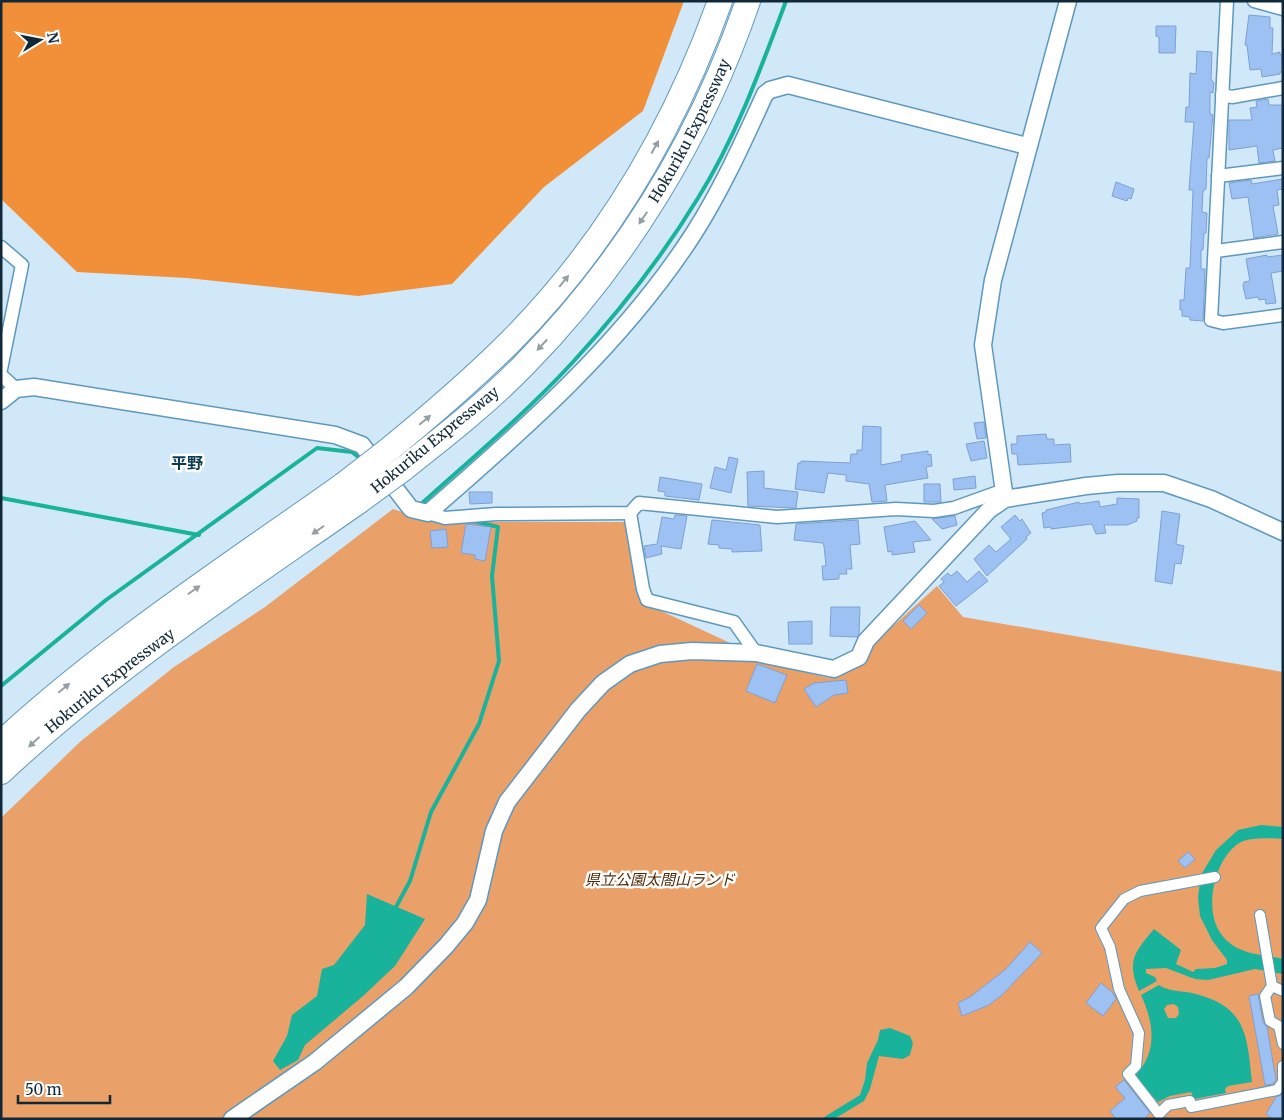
<svg xmlns="http://www.w3.org/2000/svg" width="1284" height="1120" viewBox="0 0 1284 1120" font-family="Merriweather,'Noto Sans JP',serif">
  <rect width="100%" height="100%" fill="#d0e8f8"/>
  <polygon fill="#eaa169" points="393,509 432,522 628,522 642,602 741,648 750,659 829,678 859,657 937,586 963,617 1283,672 1283,1119 1,1119 1,818 81,741 174,667 265,607"/>
  <polygon fill="#f2903a" points="1,1 684,1 643,111 544,187 452,284 358,296 187,278 77,272 1,199"/>
  <g fill="#19b29a" fill-rule="evenodd">
    <path d="M 1261,825 L 1283,827 L 1283,839 C 1271,838 1252,837 1241,842 C 1214,857 1203,910 1221,934 C 1236,955 1261,954 1283,959 L 1283,974 L 1255,969 L 1208,980 L 1195,979 L 1166,968 L 1146,969 L 1146,973 L 1155,977 L 1157,981 L 1139,991 C 1126,960 1135,952 1154,929 L 1181,950 L 1176,964 L 1193,972 L 1196,969 L 1215,968 L 1227,964 L 1227,960 L 1212,940 L 1200,916 L 1198,897 L 1201,875 L 1216,850 L 1238,830 Z"/>
    <polygon points="367,894 425,919 395,966 363,996 305,1045 298,1060 280,1070 273,1061 287,1036 292,1015 317,996 322,969 334,965 365,925"/>
    <path d="M 1159,985 C 1167,991 1182,991 1192,993 C 1246,1006 1247,1033 1252,1082 L 1228,1086 L 1225,1089 L 1226,1093 L 1194,1099 L 1191,1092 L 1170,1096 L 1158,1102 L 1135,1076 C 1158,1052 1154,1023 1141,995 ZM 1174,1004 L 1178,1007 L 1179,1014 L 1176,1018 L 1168,1018 L 1164,1009 L 1167,1005 Z"/>
    <polygon points="890,1028 910,1036 913,1043 910,1055 903,1059 879,1056 870,1089 864,1101 834,1119 821,1119 860,1095 865,1080 867,1063 878,1040 880,1030"/>
  </g>
  <g fill="none" stroke-linecap="round" stroke-linejoin="round">
    <g stroke="#19b29a" stroke-width="4">
      <polyline points="1,498 199,535"/>
      <path d="M 420,505 C 471,459 525,414 572,363 C 619,312 662,257 698,198 C 736,137 761,68 786,1"/>
      <polyline points="1,686 106,600 317,448 352,452 362,460"/>
      <polyline points="396,907 410,881 431,812 479,724 499,661 492,576 498,527 473,521"/>
    </g>
  </g>
  <g fill="#9ec1f4" stroke="#7ea0d2">
    <polygon points="1249,15 1270,17 1270,28 1273,28 1272,54 1280,52 1280,55 1283,54 1283,72 1280,72 1280,74 1262,77 1261,69 1250,70 1247,45 1245,45"/>
    <polygon points="1156,26 1176,26 1175,53 1159,53 1159,37 1156,36"/>
    <polygon points="1197,51 1212,52 1211,79 1214,83 1213,93 1210,92 1210,114 1213,115 1209,158 1207,158 1206,189 1203,191 1202,212 1207,213 1206,233 1204,233 1203,250 1201,250 1201,269 1205,269 1203,321 1190,320 1190,317 1182,316 1182,310 1180,310 1180,300 1184,300 1186,268 1190,268 1193,190 1189,190 1194,122 1185,122 1186,107 1189,107 1190,73 1196,74"/>
    <polygon points="1268,99 1269,105 1283,105 1283,148 1273,150 1275,161 1259,163 1257,146 1229,150 1229,120 1252,120 1250,108 1257,107 1256,101"/>
    <polygon points="1283,179 1283,189 1277,190 1279,205 1273,206 1278,234 1254,238 1248,197 1232,199 1229,183 1251,180 1252,184"/>
    <polygon points="1116,182 1134,189 1131,199 1128,198 1127,201 1112,196"/>
    <polygon points="1267,255 1267,257 1283,255 1283,271 1271,273 1276,303 1266,304 1265,299 1259,300 1258,297 1246,299 1243,286 1244,282 1250,281 1246,259"/>
    <polygon points="984,422 986,438 977,439 974,423"/>
    <polygon points="863,426 881,427 881,465 902,461 901,455 928,451 928,455 931,454 932,466 926,467 928,478 885,485 887,501 872,502 869,484 846,481 846,475 828,473 824,493 795,489 798,463 801,463 801,461 850,463 851,454 857,454 857,450 862,450"/>
    <polygon points="1046,434 1047,439 1054,439 1054,445 1070,444 1071,462 1018,465 1017,454 1012,454 1011,444 1017,444 1017,436"/>
    <polygon points="984,441 987,458 971,461 966,444"/>
    <polygon points="729,457 738,459 731,493 710,488 715,467 726,470"/>
    <polygon points="764,471 764,488 798,492 796,508 748,506 747,472"/>
    <polygon points="975,476 976,488 954,490 953,479"/>
    <polygon points="660,477 702,484 699,500 665,496 665,492 658,491"/>
    <polygon points="924,484 940,484 941,502 924,502"/>
    <polygon points="469,492 492,492 492,503 470,504"/>
    <polygon points="1117,498 1139,499 1139,518 1137,518 1137,521 1127,525 1104,525 1106,533 1096,534 1092,524 1051,529 1051,527 1044,528 1042,513 1046,512 1046,510 1079,502 1079,504 1099,501 1100,507 1117,504"/>
    <polygon points="1162,511 1180,514 1176,544 1184,546 1181,564 1175,563 1172,584 1155,581"/>
    <polygon points="675,515 687,516 681,549 661,546 662,554 646,558 644,546 657,544 662,517 674,519"/>
    <polygon points="1015,515 1020,521 1022,519 1031,533 1026,537 1027,539 987,576 974,559 989,545 996,552 1011,539 1001,527"/>
    <polygon points="955,516 957,525 942,529 932,519"/>
    <polygon points="712,520 760,525 762,551 732,552 732,549 719,548 719,545 708,544"/>
    <polygon points="858,520 860,544 850,545 852,569 846,569 847,574 839,574 839,579 823,580 822,566 826,566 824,546 823,543 794,540 796,524"/>
    <polygon points="915,521 931,540 913,542 915,552 892,555 892,551 888,552 884,527"/>
    <polygon points="466,524 491,527 485,561 475,559 475,555 461,553"/>
    <polygon points="446,529 448,547 432,548 430,531"/>
    <polygon points="957,571 967,582 979,571 988,581 956,606 939,586 944,582 941,579 948,573 951,576"/>
    <polygon points="919,605 927,613 911,629 903,621"/>
    <polygon points="831,607 860,607 859,634 857,637 830,636"/>
    <polygon points="812,621 812,644 789,644 788,622"/>
    <polygon points="757,664 787,675 775,703 746,691"/>
    <polygon points="846,680 848,693 834,695 816,707 804,689 814,683"/>
    <polygon points="1188,852 1195,859 1185,868 1178,861"/>
    <polygon points="1030,942 1042,953 1003,994 989,1005 962,1016 958,1003 970,997 1006,969"/>
    <polygon points="1101,983 1113,993 1116,999 1103,1016 1086,1003"/>
    <polygon points="1258,994 1263,1022 1267,1027 1276,1080 1273,1084 1265,1085 1249,996"/>
    <polygon points="1124,1080 1150,1113 1144,1119 1116,1119 1110,1111 1125,1098 1115,1087"/>
    <polygon points="1283,1094 1283,1119 1273,1119 1266,1114 1276,1097"/>
  </g>
  <g fill="none" stroke-linecap="round" stroke-linejoin="round">
    <defs>
      <g id="pedestrian">
        <polyline points="1215,877 1140,891 1124,899 1101,928 1110,947 1119,989 1139,1033 1136,1066 1128,1074 1159,1114 1168,1105 1190,1101 1191,1107 1277,1090 1283,1082"/>
        <polyline points="1260,915 1272,986 1265,996 1270,1021 1279,1026 1283,1044"/>
        <polyline points="1272,986 1283,991"/>
        <polyline points="1283,1066 1283,1078"/>
      </g>
      <g id="minor">
        <polyline points="1227,1 1211,320 1223,323 1283,315"/>
        <polyline points="1254,1 1283,9"/>
        <polyline points="1222,95 1232,97 1283,88"/>
        <polyline points="1218,176 1283,168"/>
        <polyline points="1,247 22,265 1,369"/>
        <polyline points="1216,251 1283,242"/>
        <polyline points="1,375 16,389"/>
        <polyline points="428,513 445,518 496,514 630,513 639,503 777,517 896,509 934,511 954,508 1004,490"/>
        <polyline points="630,513 643,589 647,600 734,622 756,653"/>
      </g>
      <g id="tertiary">
        <path d="M 1,401 L 16,389 L 34,387 L 335,435 L 362,445 L 411,509 L 428,513 C 526,428 624,342 694,233 C 722,189 743,142 765,94 L 770,90 L 788,85 L 1027,146"/>
        <polyline points="1005,499 983,345 993,280 1068,1"/>
        <polyline points="232,1119 315,1062 406,987 446,946 465,923 478,900 494,831 507,802 578,710 603,683 630,664 660,654 692,651 756,653 834,669 859,657 866,641 989,510 1005,499 1086,486 1118,483 1164,483 1211,499 1283,532"/>
      </g>
      <g id="motorway">
        <path d="M 387,451 C 430,416 472,380 511,341 C 606,245 675,127 720,1"/>
        <path id="s1" d="M 403,469 C 445,436 487,403 524,365 C 625,262 701,138 748,1"/>
        <path d="M 1,743 C 106,646 226,568 343,485"/>
        <path id="s2" d="M 1,772 C 110,670 235,588 358,502"/>
      </g>
    </defs>
    <use href="#pedestrian" stroke="#5e98be" stroke-width="12"/>
    <use href="#minor" stroke="#5e98be" stroke-width="15"/>
    <use href="#tertiary" stroke="#5e98be" stroke-width="19"/>
    <use href="#motorway" stroke="#5e98be" stroke-width="26"/>
    <use href="#pedestrian" stroke="#fff" stroke-width="10"/>
    <use href="#minor" stroke="#fff" stroke-width="12"/>
    <use href="#tertiary" stroke="#fff" stroke-width="16"/>
    <use href="#motorway" stroke="#fff" stroke-width="24"/>
    <defs>
      <g id="motorway-bridge">
        <polyline points="343,485 387,451"/>
        <polyline points="358,502 403,469"/>
      </g>
    </defs>
    <use href="#motorway-bridge" stroke="#5e98be" stroke-width="26" stroke-linecap="butt"/>
    <use href="#motorway-bridge" stroke="#fff" stroke-width="24"/>
  </g>
  <defs><path id="oneway-solid" d="M-6-.8H1V-3.2L6.5 0L1 3.2V.8H-6Z" transform="scale(1.25)"/></defs>
  <g fill="#939ea5">
    <use href="#oneway-solid" transform="translate(655 147) rotate(-61)"/>
    <use href="#oneway-solid" transform="translate(643 218) rotate(124)"/>
    <use href="#oneway-solid" transform="translate(564 281) rotate(-51)"/>
    <use href="#oneway-solid" transform="translate(542 345) rotate(133)"/>
    <use href="#oneway-solid" transform="translate(425 420) rotate(-40)"/>
    <use href="#oneway-solid" transform="translate(318 530) rotate(145)"/>
    <use href="#oneway-solid" transform="translate(194 590) rotate(-35)"/>
    <use href="#oneway-solid" transform="translate(64 688) rotate(-40)"/>
    <use href="#oneway-solid" transform="translate(34 742) rotate(137)"/>
  </g>
  <g text-anchor="middle" stroke-width="5" stroke-linejoin="round" paint-order="stroke">
    <g font-size="15" fill="#102837" stroke="#fff">
      <text dy="5" stroke="none"><textPath href="#s1" startOffset="448">Hokuriku Expressway</textPath></text>
      <text transform="translate(435 440) rotate(-39)" y="5">Hokuriku Expressway</text>
      <text dy="5" stroke="none"><textPath href="#s2" startOffset="142">Hokuriku Expressway</textPath></text>
    </g>
    <g font-size="15" font-style="italic" fill="#4e2804" stroke="#fff">
      <text x="660" y="885">県立公園太閤山ランド</text>
    </g>
    <g font-size="16" font-weight="bold" fill="#0c3b54" stroke="#fff">
      <text x="187" y="469">平野</text>
    </g>
  </g>
  <rect width="1284" height="1120" fill="none" stroke="#102837" stroke-width="5"/>
  <g transform="translate(40 40) rotate(80)" stroke="#ffffff" stroke-width="4" paint-order="stroke">
  <path d="M0-4L9 19L0 12L-9 19Z" fill="#102837"/>
  <text y="-8" font-size="14" font-weight="bold" text-anchor="middle" fill="#102837">N</text>
  </g>
  <path d="M18 1095v8h92v-8" fill="none" stroke="#102837" stroke-width="2.5"/>
  <text x="25" y="1095" font-size="15" fill="#102837" stroke="#ffffff" stroke-width="4" paint-order="stroke">50 m</text>
</svg>
